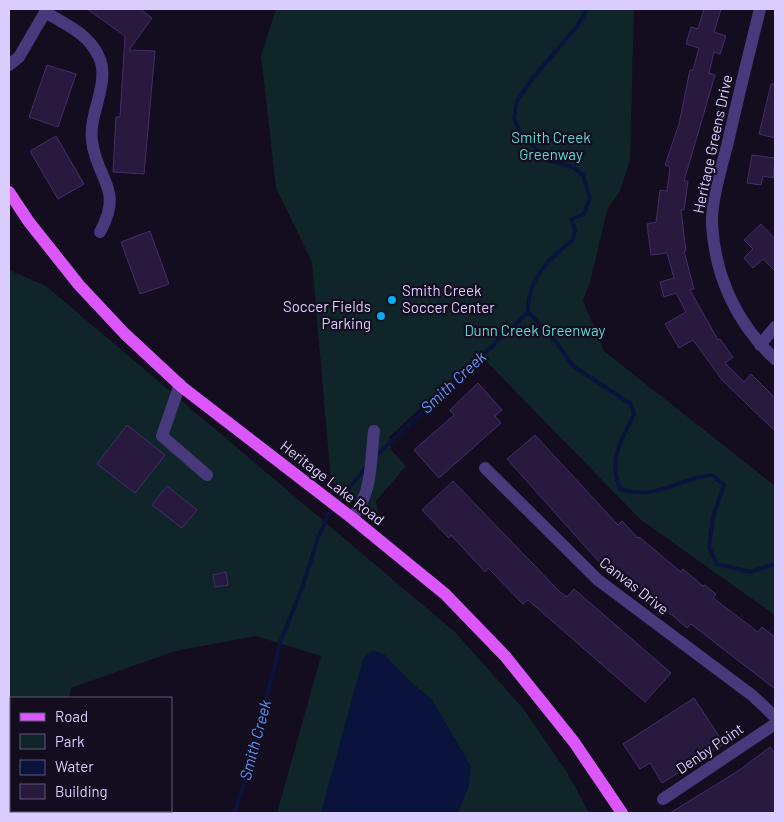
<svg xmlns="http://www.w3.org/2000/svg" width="784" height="822" viewBox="0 0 784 822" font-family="Barlow,sans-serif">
  <rect width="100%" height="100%" fill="#130d1f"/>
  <g fill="#102529">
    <polygon points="276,9 634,9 630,160 620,191 607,210 591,279 583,301 604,351 775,486 775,615 641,520 479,354 389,437 391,450 406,466 376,501 379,522 331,481 312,262 276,188 261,56"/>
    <polygon points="9,270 46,286 456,633 525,711 568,774 589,813 277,813 321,656 256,636 175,651 71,688 69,698 11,698 11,811 40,811 40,813 9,813"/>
  </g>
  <polygon fill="#0a133b" points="374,650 385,655 413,684 431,698 471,766 469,786 458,813 321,813 363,658"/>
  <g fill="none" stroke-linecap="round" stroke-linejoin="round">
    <g stroke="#0a133b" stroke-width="4">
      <path d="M 528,312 L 557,343 L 573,366 L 631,404 L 634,414 C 621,442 608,457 620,489 C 657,501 676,479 712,475 L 724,485 L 713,517 L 709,548 L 717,564 L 750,572 L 775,564"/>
      <path d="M 376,456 L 528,312 C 527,279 549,258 573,240 L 575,229 L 571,219 L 584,214 L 590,198 L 583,175 L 573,167 L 547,160 L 520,133 L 514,118 L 517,101 L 533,78 L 578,25 L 587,9"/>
      <polyline points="234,813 249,768 281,640 302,588 318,538 328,515 366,467"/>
    </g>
  </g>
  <g fill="#28193f" stroke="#442c6b">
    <polygon points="87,9 140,9 152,18 129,50 155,51 144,174 113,172 116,117 120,117 125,36"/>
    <polygon points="704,9 721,9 714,32 726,36 720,54 714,52 709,73 715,75 684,181 688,181 684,210 681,210 686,251 684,251 694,289 690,290 718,340 720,339 733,357 725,363 744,382 751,374 775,398 775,431 723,381 693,340 679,348 665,324 686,312 676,293 664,297 660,282 674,278 667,253 651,255 647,224 656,222 660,190 667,191 670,167 665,165 679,124 690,70 693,70 699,48 686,44 691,27 698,29"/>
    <polygon points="47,65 76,74 58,127 29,117"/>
    <polygon points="771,84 775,84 775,138 759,134"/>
    <polygon points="56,136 84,184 58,199 30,151"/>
    <polygon points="752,155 775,158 773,178 763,176 761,185 747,183"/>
    <polygon points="761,224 775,239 775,271 763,259 753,268 744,258 753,249 744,240"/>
    <polygon points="150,231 169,284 140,294 121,242"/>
    <polygon points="478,383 502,410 495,416 501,423 439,478 414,450 454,415 450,410"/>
    <polygon points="127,425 165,455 135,493 97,464"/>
    <polygon points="535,435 618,525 622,521 638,538 639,537 681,572 683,569 703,586 705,585 716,594 713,598 758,632 762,627 775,637 775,689 691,624 687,628 605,558 600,563 507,459"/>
    <polygon points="453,481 559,591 567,597 574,589 671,673 645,702 528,600 523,604 488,568 485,572 451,535 449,538 422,510"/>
    <polygon points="167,486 197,510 182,528 152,505"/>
    <polygon points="226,572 228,585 215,587 213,575"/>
    <polygon points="694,698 724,744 662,783 650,763 640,769 623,744"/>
    <polygon points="770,747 775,754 775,813 670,813 738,771"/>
  </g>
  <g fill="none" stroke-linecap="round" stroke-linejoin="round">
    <g stroke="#48397d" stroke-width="12">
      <path d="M 760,9 C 749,53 738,98 728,142 C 722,165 711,202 712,224 C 715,277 737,324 775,359"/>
      <path d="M 45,12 C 65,24 87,33 98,55 C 112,81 88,113 92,141 C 97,181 124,188 100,232"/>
      <polyline points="9,65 19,57 47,9"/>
      <polyline points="760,345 775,327"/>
      <polyline points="180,384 162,436 207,475"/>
      <polyline points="485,468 598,580 753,696 775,717"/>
      <path d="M 352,518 C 373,492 370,464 374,431"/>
      <polyline points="663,799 775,724"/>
    </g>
    <polyline stroke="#db56fb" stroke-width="12" points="9,192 29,222 79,285 125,334 182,387 352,518 445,594 505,656 574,742 622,813"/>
  </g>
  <g fill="#05aef0" stroke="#130d1f" stroke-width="2">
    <circle cx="392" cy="300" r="5"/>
    <circle cx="381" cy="316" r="5"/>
  </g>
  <g text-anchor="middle" stroke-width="4.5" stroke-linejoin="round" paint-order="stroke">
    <g font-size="15" fill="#5adcd3" stroke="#130d1f">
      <text x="551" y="143">Smith Creek<tspan x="551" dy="17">Greenway</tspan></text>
      <text x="535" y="336">Dunn Creek Greenway</text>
    </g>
    <g font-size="15" fill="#dbccfe" stroke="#130d1f">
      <text transform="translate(713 144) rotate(-78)" y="5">Heritage Greens Drive</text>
      <text transform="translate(332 483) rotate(38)" y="5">Heritage Lake Road</text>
      <text transform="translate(634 586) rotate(38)" y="5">Canvas Drive</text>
      <text transform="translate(710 749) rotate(-34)" y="5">Denby Point</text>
    </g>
    <g font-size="15" fill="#dbccfe" stroke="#130d1f" text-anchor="start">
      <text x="402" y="296">Smith Creek<tspan x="402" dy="17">Soccer Center</tspan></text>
      <text x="371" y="312" text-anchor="end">Soccer Fields<tspan x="371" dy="17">Parking</tspan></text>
    </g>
    <g font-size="16" font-style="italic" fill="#5d95fb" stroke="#130d1f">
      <text transform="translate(453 382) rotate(-43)" y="6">Smith Creek</text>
      <text transform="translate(255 740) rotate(-75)" y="6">Smith Creek</text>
    </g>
  </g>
  <rect width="784" height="822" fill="none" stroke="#dbccfe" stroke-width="20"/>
  <rect x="10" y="697" width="162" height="115" fill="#130d1f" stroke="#635978"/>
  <rect x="20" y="713" width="25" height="8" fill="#db56fb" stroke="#635978"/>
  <text x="55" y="722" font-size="15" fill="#dbccfe">Road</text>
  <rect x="20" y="734" width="25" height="15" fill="#102529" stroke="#635978"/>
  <text x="55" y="747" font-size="15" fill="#dbccfe">Park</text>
  <rect x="20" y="760" width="25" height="15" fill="#0a133b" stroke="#635978"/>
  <text x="55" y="772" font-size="15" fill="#dbccfe">Water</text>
  <rect x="20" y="784" width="25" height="15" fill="#28193f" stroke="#635978"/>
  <text x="55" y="797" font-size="15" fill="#dbccfe">Building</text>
</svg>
